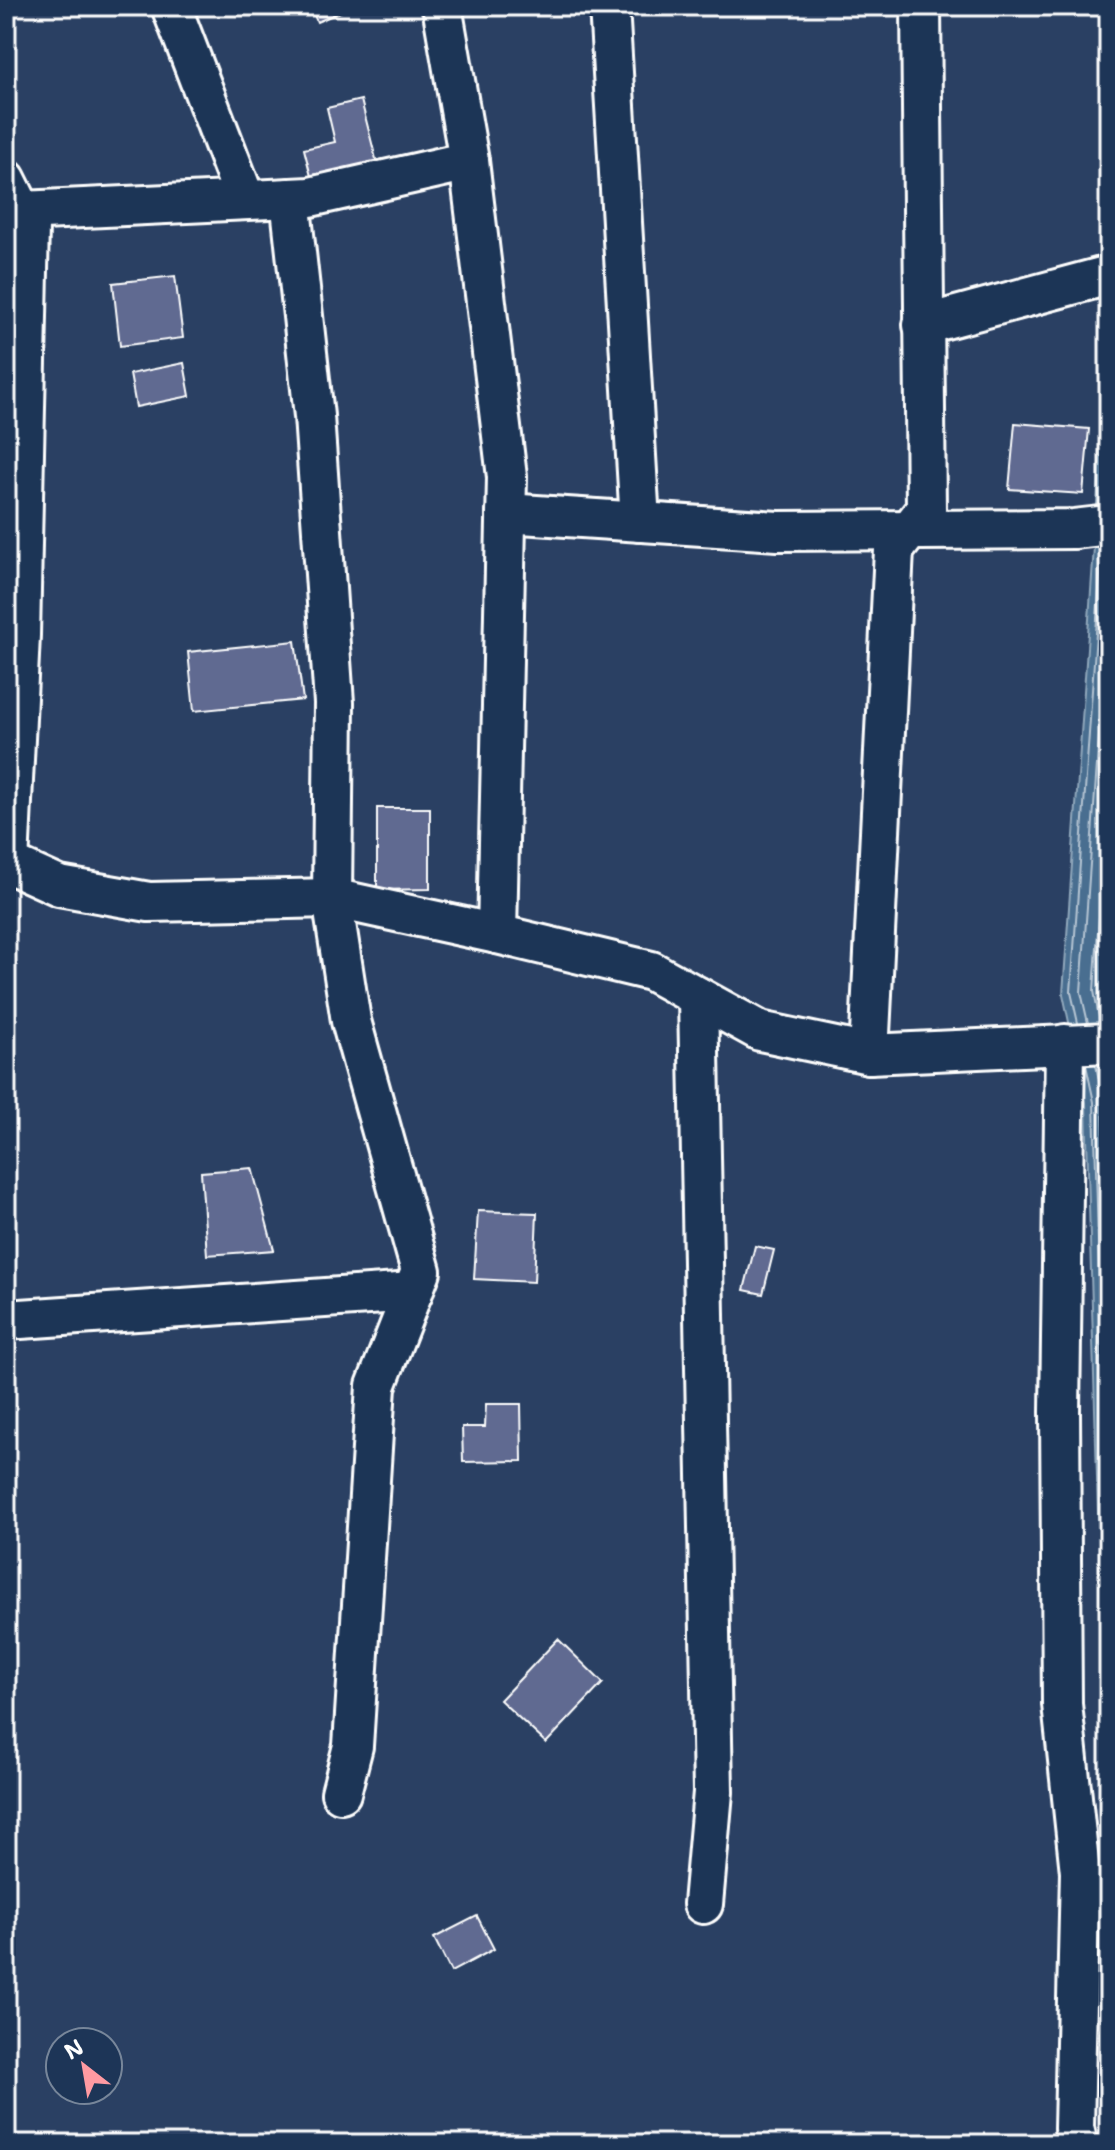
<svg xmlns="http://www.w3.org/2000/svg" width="1115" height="2150" viewBox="0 0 1115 2150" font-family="'Shantell Sans',sans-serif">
  <rect width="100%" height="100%" fill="#2a4063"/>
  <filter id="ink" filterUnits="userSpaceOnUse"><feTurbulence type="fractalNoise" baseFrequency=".0125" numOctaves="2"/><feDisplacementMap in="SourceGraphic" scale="16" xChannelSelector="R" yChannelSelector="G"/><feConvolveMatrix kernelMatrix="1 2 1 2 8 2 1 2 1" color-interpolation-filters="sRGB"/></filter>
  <g filter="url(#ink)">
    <polygon fill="#486e90" stroke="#91a8bc" stroke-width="2" points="1109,331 1109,1887 1086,1102 1063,994"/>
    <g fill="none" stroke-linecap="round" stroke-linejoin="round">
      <g stroke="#b6c5d3" stroke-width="2">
        <polyline points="1100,1022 1094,991 1109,767"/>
        <polyline points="1078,1023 1071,992 1102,547"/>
        <polyline points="1088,1023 1081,992 1109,593"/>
        <polyline points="1086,1065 1094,1102 1109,1619"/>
        <polyline points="1096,1065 1103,1101 1109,1285"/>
      </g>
    </g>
    <g fill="#606a91" stroke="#fff" stroke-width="2">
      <polygon points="310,6 354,6 317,22"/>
      <polygon points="361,100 380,175 315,192 304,149 335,142 327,108"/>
      <polygon points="175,276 183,338 120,346 113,283"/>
      <polygon points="184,363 190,396 136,407 130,374"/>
      <polygon points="1015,423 1089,429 1083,494 1009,489"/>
      <polygon points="295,641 303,700 194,711 188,652"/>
      <polygon points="377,808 430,808 430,889 377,890"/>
      <polygon points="252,1168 274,1250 207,1255 201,1172"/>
      <polygon points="478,1211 537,1213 534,1282 474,1279"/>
      <polygon points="755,1246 774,1250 763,1294 744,1290"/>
      <polygon points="486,1404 521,1404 522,1461 463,1462 462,1427 485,1427"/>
      <polygon points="558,1639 603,1683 546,1743 500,1700"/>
      <polygon points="477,1916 494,1949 451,1972 434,1938"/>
    </g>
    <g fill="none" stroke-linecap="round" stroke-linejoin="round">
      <defs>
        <g id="minor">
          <polyline points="171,6 245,199"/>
          <polyline points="442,6 469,161 507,477 497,934"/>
          <polyline points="609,6 640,522"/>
          <polyline points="6,179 29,225 20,635 9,864"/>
          <polyline points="290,198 314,416 334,703 332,898 351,1021 421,1271 376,1386 353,1746 341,1793"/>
          <polyline points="22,211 310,197 469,161"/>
          <polyline points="923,325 1109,275"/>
          <polyline points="506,513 778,531 1074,529 1109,525"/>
          <polyline points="6,862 59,886 149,902 332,898 497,934 651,971 760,1031 869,1054 1109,1043"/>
          <polyline points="698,997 713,1792 703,1904"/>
          <polyline points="1065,1044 1060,1412 1062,1704 1080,1872 1074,2128 1078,2144"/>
          <polyline points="869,1054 894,550 926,509 921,6"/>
          <polyline points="6,1320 413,1292"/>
        </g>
      </defs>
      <use href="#minor" stroke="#fff" stroke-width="44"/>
      <use href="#minor" stroke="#1d3557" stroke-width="38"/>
    </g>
  </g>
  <rect width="1115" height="2150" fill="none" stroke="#1d3557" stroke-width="32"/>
  <rect x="16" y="16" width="1083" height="2118" fill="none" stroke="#fff" stroke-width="3" filter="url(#ink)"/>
  <g transform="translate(84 2066) rotate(329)"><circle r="38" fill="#1d3557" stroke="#77869a" stroke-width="2"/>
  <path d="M0-6L14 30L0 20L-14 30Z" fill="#ff9aa2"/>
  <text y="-12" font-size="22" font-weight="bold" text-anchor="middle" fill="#ffffff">N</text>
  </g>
</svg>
